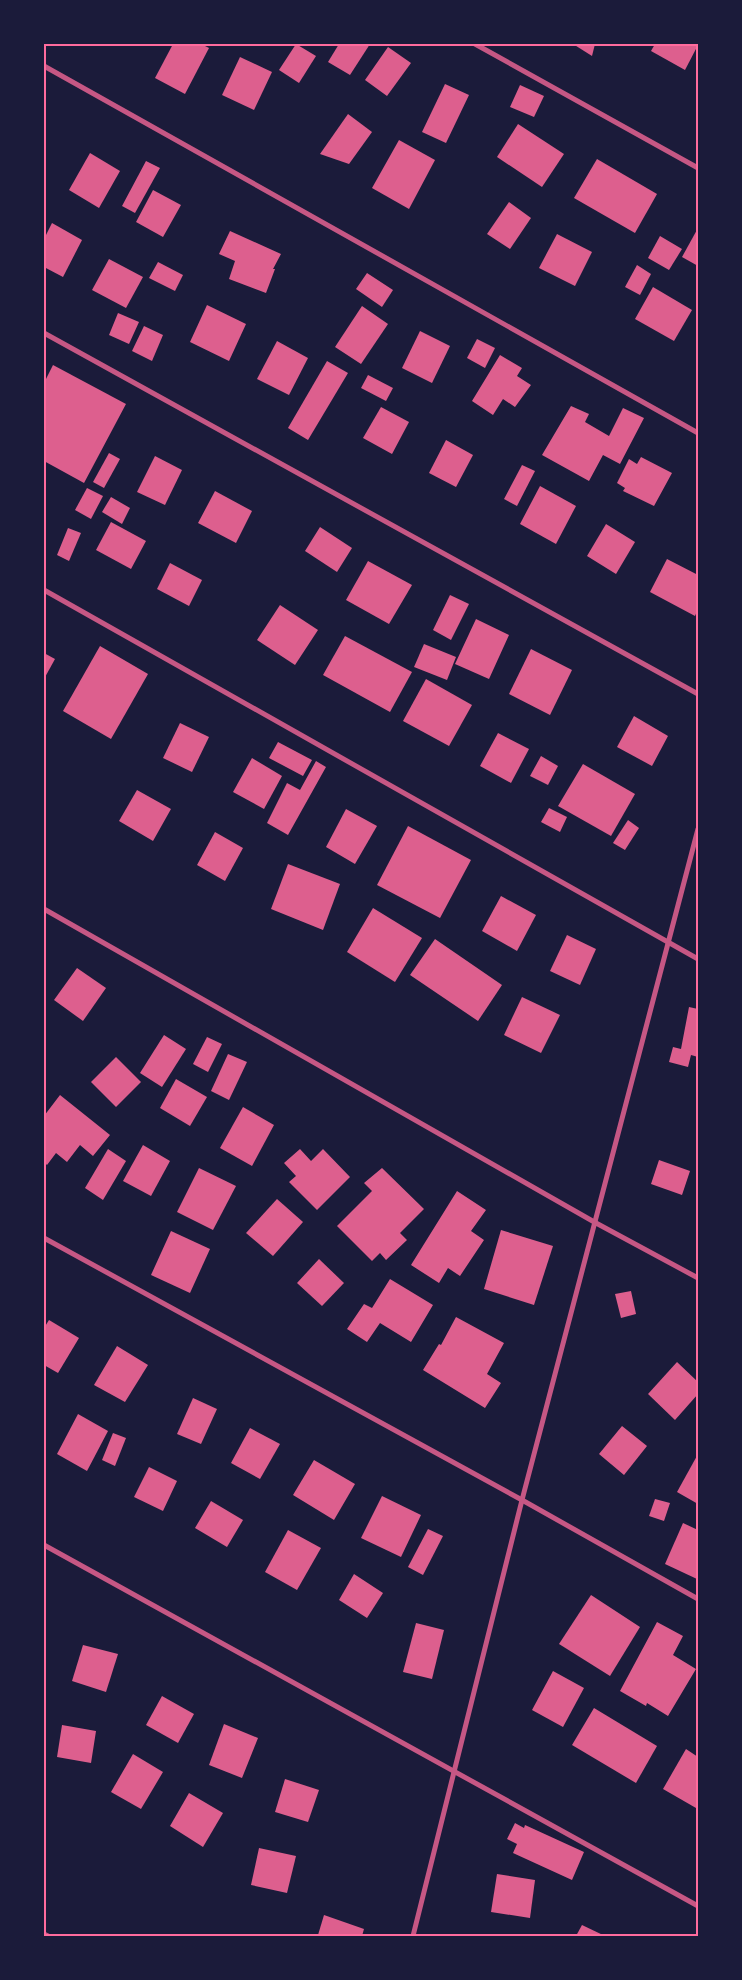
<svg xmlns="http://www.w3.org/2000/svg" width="742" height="1980" viewBox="0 0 742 1980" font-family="Jost,sans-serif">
  <rect width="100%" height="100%" fill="#1b1b3a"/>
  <g fill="#dd5f8e">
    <polygon points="173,44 201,44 209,48 185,94 155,78"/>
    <polygon points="296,44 316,56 299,83 279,70"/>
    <polygon points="339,44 370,44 350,75 328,62"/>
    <polygon points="573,44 595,44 592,56"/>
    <polygon points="655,44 698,44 698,45 685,70 651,51"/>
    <polygon points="388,47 411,63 387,96 365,80"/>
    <polygon points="240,57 272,72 254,110 222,95"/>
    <polygon points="445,84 469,95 446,143 422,132"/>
    <polygon points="520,85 544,96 534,117 510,107"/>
    <polygon points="348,114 372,132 349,164 320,154"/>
    <polygon points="518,124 564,154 542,187 497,157"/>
    <polygon points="399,140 435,160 409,209 372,188"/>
    <polygon points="90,153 120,171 99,208 69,190"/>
    <polygon points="597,159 657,194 635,233 574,198"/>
    <polygon points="146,161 160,168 135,213 122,206"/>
    <polygon points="153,190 181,205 163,237 136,222"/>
    <polygon points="509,202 531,218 510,249 487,234"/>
    <polygon points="52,223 82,240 63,277 44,267 44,239"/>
    <polygon points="698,228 698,266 682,257"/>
    <polygon points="230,231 281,254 273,269 275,269 266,293 229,279 235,261 219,254"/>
    <polygon points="557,234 592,252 575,286 539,268"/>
    <polygon points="660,236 682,249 669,270 648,258"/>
    <polygon points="109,259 143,277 126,308 92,290"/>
    <polygon points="158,262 183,275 175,291 149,278"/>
    <polygon points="637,265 651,274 640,295 625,287"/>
    <polygon points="367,273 393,290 382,307 356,289"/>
    <polygon points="653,287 692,310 674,341 635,319"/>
    <polygon points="207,305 246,324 229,361 190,342"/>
    <polygon points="362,306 388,324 361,364 335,347"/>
    <polygon points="118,313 139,322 129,344 109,335"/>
    <polygon points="144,326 163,335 152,361 132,351"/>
    <polygon points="420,331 450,346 432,383 402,368"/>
    <polygon points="477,339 495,348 485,368 467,358"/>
    <polygon points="277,341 308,358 289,395 257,379"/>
    <polygon points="500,355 522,368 517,376 531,385 515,407 503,399 493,415 472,401"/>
    <polygon points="327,361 348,373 308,440 288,428"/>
    <polygon points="53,365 126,404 84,483 44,461 44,383"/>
    <polygon points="368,375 393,388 386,401 361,388"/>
    <polygon points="571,406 589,414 585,422 609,436 623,408 644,418 620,464 603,455 589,481 542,455"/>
    <polygon points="381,407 409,422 392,454 363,438"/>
    <polygon points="446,440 473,455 456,487 429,473"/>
    <polygon points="109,453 120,459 104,488 93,482"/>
    <polygon points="155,456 182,470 165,505 137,492"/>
    <polygon points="641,457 672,473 654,506 623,491 625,488 617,483 629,459 637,464"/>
    <polygon points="522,465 535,471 517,506 504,499"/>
    <polygon points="540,486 576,506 556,544 520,524"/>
    <polygon points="87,488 103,496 91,519 75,510"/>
    <polygon points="215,491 252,511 236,543 198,523"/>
    <polygon points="111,497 130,508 122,524 102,512"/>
    <polygon points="111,522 146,541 131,569 96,550"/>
    <polygon points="606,524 635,542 616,574 587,556"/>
    <polygon points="320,527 352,548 337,572 305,551"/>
    <polygon points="68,528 81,533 69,561 57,555"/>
    <polygon points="667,559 698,575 698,609 695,616 650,592"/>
    <polygon points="368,561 412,585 389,624 346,600"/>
    <polygon points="170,563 202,580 189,606 157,589"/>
    <polygon points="450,595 469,604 451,640 433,630"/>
    <polygon points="280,605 318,630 295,665 257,640"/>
    <polygon points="476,619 509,635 489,679 455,664"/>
    <polygon points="345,636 412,672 390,712 323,675"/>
    <polygon points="424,644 456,657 447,680 414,667"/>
    <polygon points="100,646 148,674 111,739 63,711"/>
    <polygon points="531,649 572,670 550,715 509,694"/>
    <polygon points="44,653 55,659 44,679"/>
    <polygon points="426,679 472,705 449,746 403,721"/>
    <polygon points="634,716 668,736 652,766 617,747"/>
    <polygon points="180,723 209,737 192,772 163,758"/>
    <polygon points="498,733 529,749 511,783 480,766"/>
    <polygon points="278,742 312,760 303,776 269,758"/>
    <polygon points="541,756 558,766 548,785 530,776"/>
    <polygon points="252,758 282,776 264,809 233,792"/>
    <polygon points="316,761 326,767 288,835 267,823 287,783 300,790"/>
    <polygon points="583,764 635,794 611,836 558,806"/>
    <polygon points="137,790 171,809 153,841 119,821"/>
    <polygon points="549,808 567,817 560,832 541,822"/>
    <polygon points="346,809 377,826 355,864 326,847"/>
    <polygon points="628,820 639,828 625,850 613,843"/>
    <polygon points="408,826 471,860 440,918 377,885"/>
    <polygon points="215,832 243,848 225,881 197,865"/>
    <polygon points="288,864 340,884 323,930 271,909"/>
    <polygon points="501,896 536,915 517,951 482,931"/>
    <polygon points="373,908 422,938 395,982 347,952"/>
    <polygon points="567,935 596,949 580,985 550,971"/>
    <polygon points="435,939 502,985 478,1021 410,975"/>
    <polygon points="77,968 106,988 83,1021 54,1000"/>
    <polygon points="522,997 560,1015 541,1053 504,1035"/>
    <polygon points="689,1007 698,1009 698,1057 691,1055 688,1067 669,1062 673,1047 681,1049"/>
    <polygon points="164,1035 186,1049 162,1087 140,1073"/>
    <polygon points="207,1037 222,1044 208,1072 193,1064"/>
    <polygon points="228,1054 247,1062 229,1100 211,1091"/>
    <polygon points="116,1057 141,1082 116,1107 91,1082"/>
    <polygon points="176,1079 207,1097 190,1126 160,1108"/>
    <polygon points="60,1095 110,1135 93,1156 80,1145 67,1162 56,1153 47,1165 44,1162 44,1116"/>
    <polygon points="243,1107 274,1125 252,1166 220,1148"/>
    <polygon points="143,1145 170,1161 151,1196 123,1181"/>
    <polygon points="108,1149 126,1161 103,1200 85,1188"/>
    <polygon points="300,1149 311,1161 323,1149 350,1177 317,1210 289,1182 296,1176 284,1163"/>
    <polygon points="659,1160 690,1171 682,1195 651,1184"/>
    <polygon points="199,1168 236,1186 213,1230 177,1212"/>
    <polygon points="382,1168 424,1209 400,1233 407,1240 386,1260 380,1253 372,1261 337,1226 372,1191 364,1183"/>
    <polygon points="457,1191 486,1210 471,1231 484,1240 460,1276 448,1268 439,1283 411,1265"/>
    <polygon points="277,1199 303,1222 273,1256 246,1233"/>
    <polygon points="501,1230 553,1246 534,1305 484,1289"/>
    <polygon points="171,1231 210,1249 190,1293 151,1275"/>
    <polygon points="319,1259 344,1283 322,1306 297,1283"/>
    <polygon points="390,1279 433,1305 411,1342 380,1323 367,1342 347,1329 364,1304 372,1308"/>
    <polygon points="631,1291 636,1314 621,1318 615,1294"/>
    <polygon points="456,1317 504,1343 487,1374 501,1383 485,1408 423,1370 439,1344 441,1345"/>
    <polygon points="49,1320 79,1338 58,1373 44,1365 44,1328"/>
    <polygon points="117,1346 148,1365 125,1402 94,1385"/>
    <polygon points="677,1362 698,1382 698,1394 675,1420 648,1394"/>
    <polygon points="193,1398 217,1409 201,1444 177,1434"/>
    <polygon points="78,1414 108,1431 87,1471 57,1454"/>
    <polygon points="622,1426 647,1446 624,1475 599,1454"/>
    <polygon points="250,1428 280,1444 260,1479 231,1463"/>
    <polygon points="113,1433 126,1438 115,1466 102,1460"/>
    <polygon points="698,1454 698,1504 677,1492"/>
    <polygon points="314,1460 355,1484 334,1520 293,1495"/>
    <polygon points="149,1467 177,1481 163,1511 134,1497"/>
    <polygon points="382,1496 421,1515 401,1557 361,1538"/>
    <polygon points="655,1499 670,1503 664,1521 649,1516"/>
    <polygon points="211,1501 243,1520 227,1547 195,1528"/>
    <polygon points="683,1523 698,1530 698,1575 697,1579 665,1564"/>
    <polygon points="428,1529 443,1536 423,1575 408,1567"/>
    <polygon points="288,1530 321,1548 297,1590 265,1572"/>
    <polygon points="354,1574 383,1593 367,1618 339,1600"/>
    <polygon points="591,1595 640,1627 610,1676 559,1644"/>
    <polygon points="657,1622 683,1636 673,1655 696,1669 668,1716 647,1703 646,1706 620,1691"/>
    <polygon points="416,1623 444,1630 432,1679 403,1672"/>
    <polygon points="83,1645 118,1654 106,1692 72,1681"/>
    <polygon points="553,1671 584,1688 563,1727 532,1710"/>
    <polygon points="162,1696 194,1714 178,1743 146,1725"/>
    <polygon points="594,1708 657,1746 636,1783 572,1745"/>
    <polygon points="224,1724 258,1738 242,1778 209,1765"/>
    <polygon points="62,1725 96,1731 91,1763 57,1757"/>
    <polygon points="686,1749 698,1757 698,1804 696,1808 663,1789"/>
    <polygon points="133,1754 163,1772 141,1809 111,1792"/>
    <polygon points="285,1779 319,1790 308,1822 275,1812"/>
    <polygon points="189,1793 223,1813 203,1847 170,1826"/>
    <polygon points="515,1823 524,1828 525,1825 584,1852 572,1880 513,1853 517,1844 507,1839"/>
    <polygon points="259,1848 296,1856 287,1893 251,1885"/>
    <polygon points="497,1874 535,1880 530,1918 491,1912"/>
    <polygon points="324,1915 364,1929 362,1936 318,1935"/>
    <polygon points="582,1925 605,1936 576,1936"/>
  </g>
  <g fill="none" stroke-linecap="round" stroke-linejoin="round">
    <g stroke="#c65784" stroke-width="5">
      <polyline points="475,44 698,168"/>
      <polyline points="44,66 698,433"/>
      <polyline points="44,333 698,694"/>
      <polyline points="44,590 698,959"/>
      <polyline points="44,909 596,1223 698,1278"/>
      <polyline points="44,1238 522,1500 698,1599"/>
      <polyline points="44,1545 698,1906"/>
      <polyline points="44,1934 48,1936"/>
      <polyline points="413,1936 522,1500 698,829"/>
    </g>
  </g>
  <rect width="742" height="1980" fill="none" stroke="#1b1b3a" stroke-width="90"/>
  <rect x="45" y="45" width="652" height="1890" fill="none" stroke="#ff6b9d" stroke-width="2"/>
</svg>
